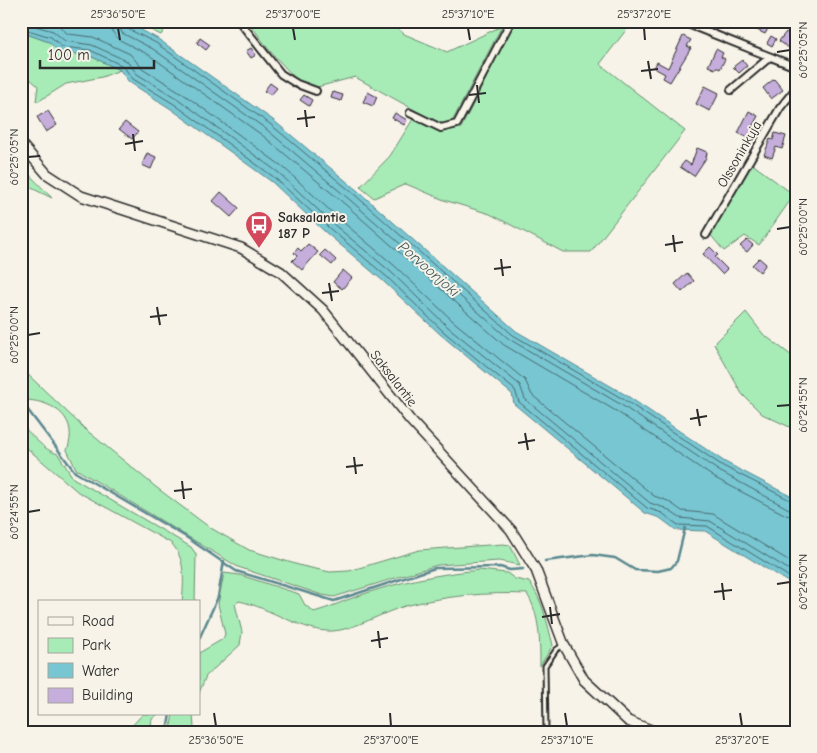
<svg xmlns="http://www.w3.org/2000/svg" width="817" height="753" viewBox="0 0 817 753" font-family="'Comic Neue',sans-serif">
  <rect width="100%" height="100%" fill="#f7f3e8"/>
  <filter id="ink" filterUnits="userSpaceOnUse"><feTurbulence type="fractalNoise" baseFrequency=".02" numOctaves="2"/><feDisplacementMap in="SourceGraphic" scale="10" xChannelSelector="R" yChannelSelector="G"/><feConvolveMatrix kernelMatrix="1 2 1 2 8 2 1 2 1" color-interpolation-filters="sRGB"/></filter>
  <g filter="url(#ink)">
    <g fill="#a7ecb6" stroke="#698c70">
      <polygon points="131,21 170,21 161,35"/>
      <polygon points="248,21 390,21 404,34 447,52 502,26 453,120 440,124 355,77 306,90 269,50"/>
      <polygon points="515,21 633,21 600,64 685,131 591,252 563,252 490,214 444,200 406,184 374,198 360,187 390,156 413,119 441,132 461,128"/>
      <polygon points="21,32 49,42 59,52 88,55 120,70 102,77 66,84 39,101 36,101 38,86 21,71"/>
      <polygon points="751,163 794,195 759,245 745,236 724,251 709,233"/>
      <polygon points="21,166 52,198 21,183"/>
      <polygon points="746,312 763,334 796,359 796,430 762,414 742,394 714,344"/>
      <path d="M 21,368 L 85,429 L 157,488 L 209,527 L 249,550 L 302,566 L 330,572 L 349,571 L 419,550 L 503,544 L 510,545 L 520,565 L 499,561 L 437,565 L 334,597 L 322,595 L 238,567 L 76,469 L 67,450 C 79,420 56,402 27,400 L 21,394 Z"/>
      <path d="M 21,424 C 32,435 43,450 58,454 L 73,478 L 191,547 L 196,554 L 195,602 L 182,602 C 184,582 186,558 171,543 L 78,492 L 21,443 Z"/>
      <path d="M 479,570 L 507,573 L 515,579 L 529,582 C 543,600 547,623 553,645 L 540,666 C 540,643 540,614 527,594 C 487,592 444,596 405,606 C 384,612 353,630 333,631 C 304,633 269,607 239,601 L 235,604 L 242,632 L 240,645 L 206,676 L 199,693 L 199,653 L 223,639 L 225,634 L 218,604 L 224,573 L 240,575 L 299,594 L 305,605 L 314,612 C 329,608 343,601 358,596 C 397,582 438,574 479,570 Z"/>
      <polygon points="143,714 158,714 152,719 150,732 126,732"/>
      <polygon points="173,714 193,714 194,728 197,732 174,732 171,725"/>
    </g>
    <polygon fill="#77c6d2" stroke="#59888f" points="21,21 125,21 158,39 273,120 358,191 516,331 626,395 725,462 796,499 796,587 705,531 676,530 660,518 645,513 514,404 512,394 441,335 383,281 324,231 272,182 171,109 129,82 120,70 88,55 59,52 49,42 21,32"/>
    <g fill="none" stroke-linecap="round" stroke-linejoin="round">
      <g stroke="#49696e" stroke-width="1">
        <polyline points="47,21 58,25 68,34 93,37 130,54 142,68 182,93 283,167 337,217 396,267 453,321 525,380 532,395 654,496 668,501 682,511 713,514 796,565"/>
        <polyline points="110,21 112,31 118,39 149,55 262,135 346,205 504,345 616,411 715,478 786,515 796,517"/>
        <polyline points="117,21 122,33 153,49 266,129 350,200 509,339 620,404 719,471 789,509 796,510"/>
        <polyline points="124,21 126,28 156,43 270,124 355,195 513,335 623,399 723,466 796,503"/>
        <polyline points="21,22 53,31 65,41 92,45 127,61 137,74 178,99 279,173 332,223 391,272 448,327 520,385 525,399 650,503 665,508 680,518 710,521 796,574"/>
        <polyline points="21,28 51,37 62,47 90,50 123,66 133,79 174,104 275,178 328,227 387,277 444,332 515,390 519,402 647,508 662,513 678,525 707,526 796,581"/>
      </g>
      <g stroke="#59888f" stroke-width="2.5">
        <polyline points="21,401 75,472 186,537 236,571 334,601 435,568 500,567 510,570 523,569"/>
        <polyline points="545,561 593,555 615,558 635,570 658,571 671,568 677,561 685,528"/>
        <polyline points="199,639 218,597 224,561"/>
        <polyline points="167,732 170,714"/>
      </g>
    </g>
    <g fill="#c6aedc" stroke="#2b2b2b">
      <polygon points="754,21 763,21 770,25 765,34 751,27"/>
      <polygon points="786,32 796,39 796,53 779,41"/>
      <polygon points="683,36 691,40 687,46 691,48 670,82 663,78 665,74 654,68 657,62 668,68"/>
      <polygon points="771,36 776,39 772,46 767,43"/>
      <polygon points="200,38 210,45 206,50 197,43"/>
      <polygon points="251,48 256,55 251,58 246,51"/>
      <polygon points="716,49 723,53 721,57 725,59 720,69 716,67 715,69 708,66"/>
      <polygon points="742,60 747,66 739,73 733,67"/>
      <polygon points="774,79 783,90 771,99 763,88"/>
      <polygon points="270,83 277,88 271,95 264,91"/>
      <polygon points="705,86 719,93 710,111 696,104"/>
      <polygon points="333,92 343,95 341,101 331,98"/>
      <polygon points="368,92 377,97 373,106 363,102"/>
      <polygon points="304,95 312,100 309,106 300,100"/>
      <polygon points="48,111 57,125 46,132 37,117"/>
      <polygon points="749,111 758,116 752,127 758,130 753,140 738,133"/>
      <polygon points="395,113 407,120 404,125 392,118"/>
      <polygon points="125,122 138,132 132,139 119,129"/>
      <polygon points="775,133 786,136 782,149 776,147 772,158 764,155 770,139 773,140"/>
      <polygon points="697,148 707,152 706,158 694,176 680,167 685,161 691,165"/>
      <polygon points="147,153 156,157 151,169 142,165"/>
      <polygon points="221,192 239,208 231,217 213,201"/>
      <polygon points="747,240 753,245 747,252 740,246"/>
      <polygon points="308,244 318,252 302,270 292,261 297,256 294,253 298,248 301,251"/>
      <polygon points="710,247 718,255 715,257 727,269 722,274 703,254"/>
      <polygon points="325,250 336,260 332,265 320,255"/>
      <polygon points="759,258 766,264 760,272 752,265"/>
      <polygon points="343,270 352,278 342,289 333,282"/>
      <polygon points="687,273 694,281 682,292 675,284"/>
    </g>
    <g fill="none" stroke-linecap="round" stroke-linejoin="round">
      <defs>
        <polyline id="lane" points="546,732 545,666 556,650 563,645"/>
        <g id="street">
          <polyline points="239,21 281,74 297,84 316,91"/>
          <polyline points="683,22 796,67"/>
          <polyline points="731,90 770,57"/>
          <polyline points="410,113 441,128 457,124 511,21"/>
          <polyline points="706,235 780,108 796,88"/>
        </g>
        <polyline id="secondary" points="21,144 47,174 81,196 241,248 281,272 323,310 410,420 511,530 536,570 564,645 584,680 628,721 656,732"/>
      </defs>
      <use href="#lane" stroke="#2b2b2b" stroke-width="7"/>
      <use href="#street" stroke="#2b2b2b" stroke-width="10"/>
      <use href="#secondary" stroke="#2b2b2b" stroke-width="12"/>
      <use href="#lane" stroke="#f7f3e8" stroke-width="3"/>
      <use href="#street" stroke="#f7f3e8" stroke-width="6"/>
      <use href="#secondary" stroke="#f7f3e8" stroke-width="9"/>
    </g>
  </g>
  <path fill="none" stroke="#2b2b2b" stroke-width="2" d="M 118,28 L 120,40M 293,28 L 295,40M 468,28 L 470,40M 644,28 L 645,40M 777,52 L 790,50M 648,61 L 651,79M 641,71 L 658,69M 477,85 L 479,103M 469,95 L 486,93M 305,110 L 307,127M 297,119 L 315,117M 133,134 L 135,151M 125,144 L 143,141M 28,157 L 40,156M 777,229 L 790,227M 673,235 L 675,252M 665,245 L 683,242M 501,259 L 503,276M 494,269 L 511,267M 329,283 L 332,301M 322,293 L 339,291M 157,307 L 160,325M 150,317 L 167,315M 28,335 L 40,333M 777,406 L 790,405M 697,409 L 700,426M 690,419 L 707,416M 525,433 L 528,450M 518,443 L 535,440M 354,457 L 356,474M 346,467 L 363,465M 182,481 L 184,499M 174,491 L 192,489M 28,512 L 40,510M 722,583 L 724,600M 777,584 L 790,582M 714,592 L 732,590M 550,607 L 552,624M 542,617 L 560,614M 378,631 L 380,648M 371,641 L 388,638M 214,713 L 216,726M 390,713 L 391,726M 565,713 L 567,726M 740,713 L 742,726"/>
  <defs>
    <symbol id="bus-pin" viewBox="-11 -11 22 30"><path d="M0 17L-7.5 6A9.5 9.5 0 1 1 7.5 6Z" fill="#d1495b" stroke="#f7f3e8"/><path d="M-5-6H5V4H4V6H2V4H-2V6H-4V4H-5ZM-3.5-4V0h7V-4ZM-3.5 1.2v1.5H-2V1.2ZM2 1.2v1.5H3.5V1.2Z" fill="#fff"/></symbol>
  </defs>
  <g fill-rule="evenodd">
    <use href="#bus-pin" x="243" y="209" width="32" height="43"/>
  </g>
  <g text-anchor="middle" stroke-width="4" stroke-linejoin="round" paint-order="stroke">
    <g font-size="14" fill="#2b2b2b" stroke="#f7f3e8">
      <text transform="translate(739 154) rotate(-60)" y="5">Olssoninkuja</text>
      <text transform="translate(394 378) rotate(52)" y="5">Saksalantie</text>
    </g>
    <g font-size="14" font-weight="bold" fill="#2b2b2b" stroke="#f7f3e8" text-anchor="start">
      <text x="278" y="222">Saksalantie<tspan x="278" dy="16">187 P</tspan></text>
    </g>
    <g font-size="15" font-style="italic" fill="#425a5d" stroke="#f7f3e8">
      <text transform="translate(429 269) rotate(41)" y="5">Porvoonjoki</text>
    </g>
  </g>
  <rect width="817" height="753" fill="none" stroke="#f7f3e8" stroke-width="55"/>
  <rect x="38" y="600" width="162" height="115" fill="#f7f3e8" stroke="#a5a39c"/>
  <rect x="48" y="617" width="25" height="8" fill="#f7f3e8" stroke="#a5a39c"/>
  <text x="82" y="626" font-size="15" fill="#2b2b2b">Road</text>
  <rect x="48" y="638" width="25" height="15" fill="#a7ecb6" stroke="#a5a39c"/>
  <text x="82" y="650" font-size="15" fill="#2b2b2b">Park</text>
  <rect x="48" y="663" width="25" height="15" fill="#77c6d2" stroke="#a5a39c"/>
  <text x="82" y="676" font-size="15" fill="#2b2b2b">Water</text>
  <rect x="48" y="688" width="25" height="15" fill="#c6aedc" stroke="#a5a39c"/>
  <text x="82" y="700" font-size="15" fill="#2b2b2b">Building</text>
  <path d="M40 60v8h114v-8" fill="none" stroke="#2b2b2b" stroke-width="2.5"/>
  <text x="48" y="60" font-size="15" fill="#2b2b2b" stroke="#f7f3e8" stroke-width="4" paint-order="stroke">100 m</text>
  <rect x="28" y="28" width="762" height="698" fill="none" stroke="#2b2b2b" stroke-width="2"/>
  <g font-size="12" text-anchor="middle" fill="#2b2b2b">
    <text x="118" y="18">25°36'50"E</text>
    <text x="293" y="18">25°37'00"E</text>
    <text x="468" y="18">25°37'10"E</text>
    <text x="644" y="18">25°37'20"E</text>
    <text transform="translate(803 50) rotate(-90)" y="4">60°25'05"N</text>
    <text transform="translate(14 157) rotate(-90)" y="4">60°25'05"N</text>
    <text transform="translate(803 227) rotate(-90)" y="4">60°25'00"N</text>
    <text transform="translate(14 335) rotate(-90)" y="4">60°25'00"N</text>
    <text transform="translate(803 405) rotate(-90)" y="4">60°24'55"N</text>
    <text transform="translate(14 512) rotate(-90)" y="4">60°24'55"N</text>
    <text transform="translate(803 582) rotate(-90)" y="4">60°24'50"N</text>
    <text x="216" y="744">25°36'50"E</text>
    <text x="391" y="744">25°37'00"E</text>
    <text x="567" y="744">25°37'10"E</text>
    <text x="742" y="744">25°37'20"E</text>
  </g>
</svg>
